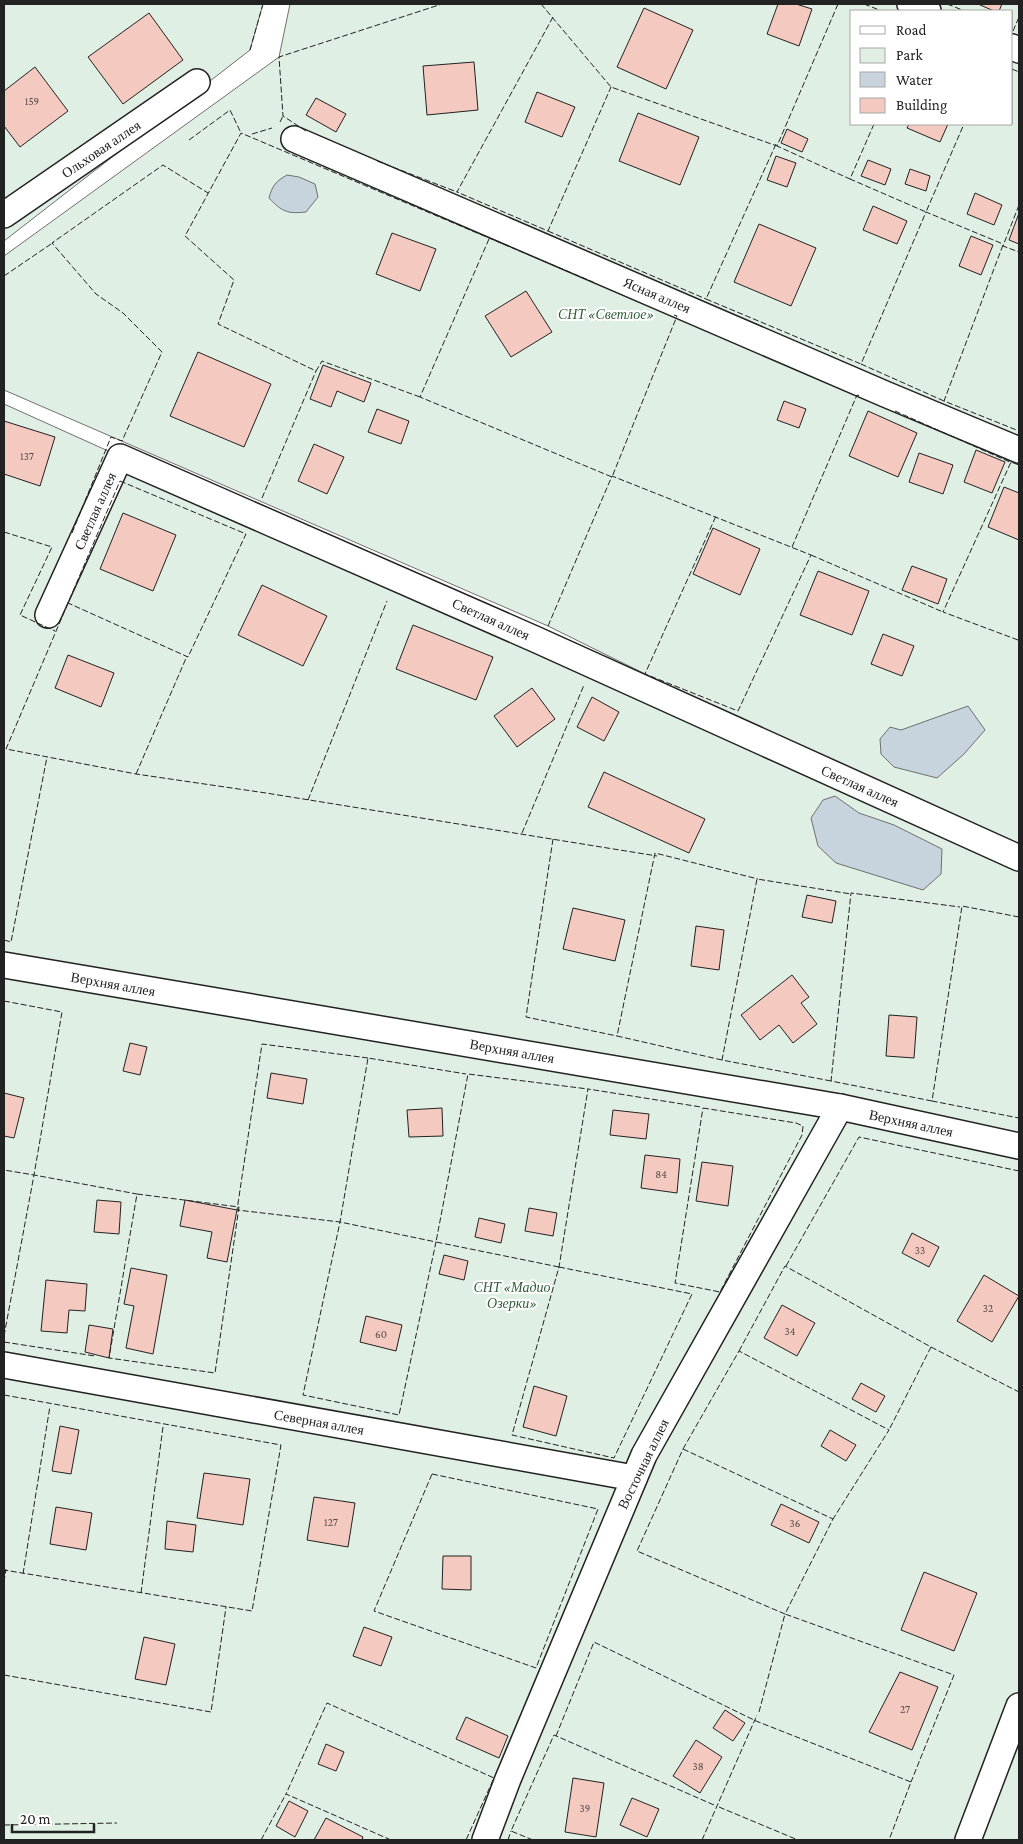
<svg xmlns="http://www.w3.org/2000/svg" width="1023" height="1844" viewBox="0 0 1023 1844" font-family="'Crimson Pro',serif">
  <rect width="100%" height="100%" fill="#fff"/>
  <g fill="#e0efe3" stroke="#6f6f6f" fill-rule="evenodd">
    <polygon points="4,4 263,4 250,50 4,241"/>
    <path d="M 290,4 L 1019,4 L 1019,859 L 548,626 L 4,390 L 4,256 L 279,57 ZM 852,11 L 1012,11 L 1012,124 L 852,124 Z"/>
    <polygon points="4,404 1019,862 1019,1729 977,1840 4,1840"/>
    <polygon points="1019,1738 1019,1840 979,1840"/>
  </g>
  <g fill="#c7d3dd" stroke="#6f6f6f">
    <path d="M 287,175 L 299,177 L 315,184 L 318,197 L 306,212 C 288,214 282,212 269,198 C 272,186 276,181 287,175 Z"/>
    <polygon points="968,706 985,730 964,754 937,778 894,767 881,754 880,739 890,727 901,730"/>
    <polygon points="835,796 859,813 894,825 942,849 941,874 923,890 836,863 818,846 811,818 823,800"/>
  </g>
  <g fill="#f3c9c0" stroke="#222">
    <polygon points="778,4 796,4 812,9 799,46 767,34"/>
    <polygon points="978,4 1002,4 999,11 994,11"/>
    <polygon points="644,8 693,30 666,89 617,67"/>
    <polygon points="149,13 183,60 123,104 88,57"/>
    <polygon points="474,62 478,110 427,115 423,66"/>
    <polygon points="35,67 68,111 20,147 4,126 4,91"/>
    <polygon points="537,92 575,107 562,137 525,122"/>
    <polygon points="316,98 346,114 336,132 306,115"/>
    <polygon points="638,113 699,137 680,185 619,161"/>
    <polygon points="909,124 948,124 940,142 907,128"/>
    <polygon points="787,129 808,139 802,152 781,143"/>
    <polygon points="776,156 796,163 787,187 767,180"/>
    <polygon points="868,160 891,169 885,185 861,176"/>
    <polygon points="910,169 930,176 926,191 905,184"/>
    <polygon points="975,193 1002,205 994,225 967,214"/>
    <polygon points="873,206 907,221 897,244 863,230"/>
    <polygon points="1019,213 1019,244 1009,240"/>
    <polygon points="759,224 816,248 791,306 734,282"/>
    <polygon points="392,233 436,249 420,291 376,274"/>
    <polygon points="971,236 993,245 981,275 959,266"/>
    <polygon points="526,291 552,332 511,357 485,316"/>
    <polygon points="198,352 271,384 244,447 170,416"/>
    <polygon points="323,365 371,383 364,402 337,391 331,407 310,399"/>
    <polygon points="784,401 806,409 799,428 777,420"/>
    <polygon points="377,409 409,421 401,444 368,432"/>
    <polygon points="868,411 917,433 898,477 849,456"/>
    <polygon points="4,421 55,437 40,486 4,474"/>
    <polygon points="314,444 344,457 327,494 298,481"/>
    <polygon points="976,450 1005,462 992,493 964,482"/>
    <polygon points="919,453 953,465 943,494 909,482"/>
    <polygon points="1004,487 1019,493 1019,540 988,527"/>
    <polygon points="123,513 176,535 153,591 100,569"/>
    <polygon points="713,528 760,549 740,595 693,574"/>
    <polygon points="912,566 947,579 938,604 902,590"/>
    <polygon points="818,571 869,591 852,635 800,615"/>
    <polygon points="262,585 327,616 303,666 238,635"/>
    <polygon points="413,625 493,657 476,700 396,669"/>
    <polygon points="883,634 914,646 902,676 871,664"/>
    <polygon points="68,655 114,673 101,707 55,688"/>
    <polygon points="532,688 555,719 517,747 494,716"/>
    <polygon points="592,697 619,712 604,741 577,727"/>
    <polygon points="604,772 705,819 689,853 588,807"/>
    <polygon points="807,895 836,901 832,923 802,917"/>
    <polygon points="573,908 625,920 615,961 563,949"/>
    <polygon points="696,926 724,930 719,970 691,966"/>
    <polygon points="792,975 809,997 801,1003 817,1024 793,1043 779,1025 760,1040 741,1015"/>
    <polygon points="889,1015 917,1017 914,1058 886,1056"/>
    <polygon points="130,1043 147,1047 140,1075 123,1071"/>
    <polygon points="271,1073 307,1079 303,1104 267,1098"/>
    <polygon points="4,1093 24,1098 14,1138 4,1136"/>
    <polygon points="442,1108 443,1136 409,1137 407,1110"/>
    <polygon points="613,1110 649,1114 646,1139 610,1135"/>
    <polygon points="645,1155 680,1159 677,1193 641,1188"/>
    <polygon points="702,1162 733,1166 728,1206 696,1201"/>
    <polygon points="97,1200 121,1202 119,1234 94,1232"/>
    <polygon points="185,1200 237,1210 227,1262 207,1258 212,1232 180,1226"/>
    <polygon points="529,1208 557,1213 553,1236 525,1231"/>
    <polygon points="479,1218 505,1224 501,1243 475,1237"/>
    <polygon points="912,1233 939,1247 929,1267 902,1253"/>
    <polygon points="444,1255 468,1261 464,1280 439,1274"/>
    <polygon points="131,1268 167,1275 153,1354 126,1348 134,1306 124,1304"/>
    <polygon points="984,1275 1019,1296 992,1342 957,1321"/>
    <polygon points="46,1280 87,1284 85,1311 69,1310 67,1333 41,1331"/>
    <polygon points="782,1305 815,1323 797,1356 764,1338"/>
    <polygon points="366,1316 402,1325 396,1351 360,1342"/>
    <polygon points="89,1325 113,1329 109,1358 85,1352"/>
    <polygon points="861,1383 885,1396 876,1412 852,1399"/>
    <polygon points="534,1386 567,1396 556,1436 523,1427"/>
    <polygon points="60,1426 79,1430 71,1474 52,1471"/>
    <polygon points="830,1430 856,1445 846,1461 821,1446"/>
    <polygon points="204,1473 250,1479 243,1525 197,1518"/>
    <polygon points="314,1497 355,1503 348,1547 307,1540"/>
    <polygon points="781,1504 819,1522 809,1543 771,1525"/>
    <polygon points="56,1507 92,1513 86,1550 50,1544"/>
    <polygon points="167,1521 196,1525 193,1552 165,1549"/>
    <polygon points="443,1556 471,1556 471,1590 442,1589"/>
    <polygon points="924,1572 977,1593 954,1651 901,1630"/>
    <polygon points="364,1627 392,1637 381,1666 353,1656"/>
    <polygon points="144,1637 175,1644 166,1685 135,1679"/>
    <polygon points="900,1672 938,1687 912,1750 869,1732"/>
    <polygon points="725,1710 745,1723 733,1741 713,1728"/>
    <polygon points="466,1717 508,1736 499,1758 456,1739"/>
    <polygon points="696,1740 722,1757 700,1793 673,1776"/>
    <polygon points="326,1744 344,1752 336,1771 318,1764"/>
    <polygon points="573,1778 604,1783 596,1837 565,1832"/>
    <polygon points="632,1798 659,1809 647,1837 620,1825"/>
    <polygon points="289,1801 308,1811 295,1837 276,1826"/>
    <polygon points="326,1818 363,1837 362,1840 314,1840"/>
  </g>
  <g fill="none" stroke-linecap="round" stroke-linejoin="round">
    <defs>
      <g id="street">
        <polyline points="910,4 928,11"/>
        <polyline points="1012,47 1019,50"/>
        <polyline points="294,139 885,394 1019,450"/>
        <polyline points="4,215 197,82"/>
        <polyline points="48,615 120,457 537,640 1019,858"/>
        <polyline points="4,965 840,1107 1019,1146"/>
        <polyline points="4,1365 634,1478"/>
        <polyline points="485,1840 508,1779 644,1455 840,1107"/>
        <polyline points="968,1840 1019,1706"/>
      </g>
    </defs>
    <use href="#street" stroke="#222" stroke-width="28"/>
    <use href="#street" stroke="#fff" stroke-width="25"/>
    <g stroke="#222" stroke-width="1" stroke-dasharray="6 2.5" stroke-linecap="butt">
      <polyline points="541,4 611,87 777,146"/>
      <polyline points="838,4 777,146 850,179"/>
      <polyline points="864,4 882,11"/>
      <polyline points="947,4 965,11"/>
      <polyline points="553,17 457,192 548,231 611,87"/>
      <polyline points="1013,31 1019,17"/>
      <polyline points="250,50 263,4"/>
      <polyline points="1012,69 1019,72"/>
      <polyline points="280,122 283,116"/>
      <polyline points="874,124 850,179 926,212 964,124"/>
      <polyline points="306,131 283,116 279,57 442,4"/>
      <polyline points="252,134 272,128"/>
      <polyline points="189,140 230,110 241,133"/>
      <polyline points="776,144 706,299 861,364"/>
      <polyline points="377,161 457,192"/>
      <polyline points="1019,205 1003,246 1019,252"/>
      <polyline points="548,231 706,299"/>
      <polyline points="489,239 420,397 612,477 677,316 674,315"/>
      <polyline points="1003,245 944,401 1019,431"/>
      <polyline points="4,276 54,242"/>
      <polyline points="420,397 322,361 316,371 218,324 234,280 185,236 241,133 593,282"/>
      <polyline points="944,401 861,364 926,212 1003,244"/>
      <polyline points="895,411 1012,463"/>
      <polygon points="120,481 246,534 188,657 68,603"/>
      <polyline points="262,498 316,371"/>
      <polyline points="4,532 52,547 20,615 55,631"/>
      <polyline points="72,533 111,437 122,441 162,352 123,313 96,294 52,243 163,165 208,193"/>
      <polyline points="792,547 857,395 861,396"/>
      <polyline points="811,555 943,612"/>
      <polyline points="68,603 6,749 136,774 266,793 657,856"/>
      <polyline points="548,626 612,476 811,555 738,711 645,674 716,516"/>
      <polyline points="1018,640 943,612 1011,462 1019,465"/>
      <polyline points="136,774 187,656"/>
      <polyline points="308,800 387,601"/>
      <polyline points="522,833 584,685"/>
      <polyline points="553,839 526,1017 617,1036"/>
      <polyline points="1019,917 962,906 932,1101 1019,1118"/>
      <polyline points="4,940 11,942 47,757"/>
      <polyline points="4,1001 62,1012 34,1175 4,1170"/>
      <polyline points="368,1058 262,1044 237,1210 340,1222 436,1242 399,1415 303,1395 340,1222 368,1058 466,1074"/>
      <polyline points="722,1060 617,1036 655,853 758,879"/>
      <polyline points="831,1081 722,1060 757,879 851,894"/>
      <polyline points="932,1101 831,1081 851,893 960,907"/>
      <polygon points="703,1108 796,1123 803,1126 802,1135 720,1292 675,1283"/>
      <polygon points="137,1194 239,1207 215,1373 109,1358"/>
      <polyline points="786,1266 859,1137 1019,1171"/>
      <polyline points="559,1267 692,1294 614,1458 512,1435 559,1267 588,1089 701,1107"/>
      <polyline points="559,1267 436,1242 468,1074 588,1089"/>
      <polyline points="4,1336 34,1175 137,1194"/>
      <polyline points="4,1342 95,1356"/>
      <polyline points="931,1347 1019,1392"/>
      <polyline points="739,1351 785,1266 931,1347 889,1430"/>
      <polyline points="4,1395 281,1445 252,1611 4,1570"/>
      <polygon points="683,1449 833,1519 785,1614 637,1551"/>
      <polyline points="683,1449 739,1351 889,1430 833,1519"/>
      <polygon points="432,1474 598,1509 536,1668 374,1611"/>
      <polyline points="23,1574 50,1406"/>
      <polyline points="4,1582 6,1569"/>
      <polyline points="141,1593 163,1427"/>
      <polyline points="4,1675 211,1712 226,1607"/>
      <polyline points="759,1712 785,1614 954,1675 911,1782"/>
      <polyline points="556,1736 594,1642 756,1721 911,1782 889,1840"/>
      <polyline points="719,1807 798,1840"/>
      <polyline points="4,1825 117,1823"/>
      <polyline points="261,1840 286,1794"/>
      <polyline points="391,1840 286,1794 327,1703 494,1778 466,1840"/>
      <polyline points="508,1840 511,1831"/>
      <polyline points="533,1840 511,1831 554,1735 714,1805"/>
      <polyline points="702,1840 757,1715"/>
    </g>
  </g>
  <g text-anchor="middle" stroke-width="4" stroke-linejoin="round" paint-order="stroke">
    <g font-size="11" fill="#564c4a">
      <text x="32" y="105">159</text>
      <text x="27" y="460">137</text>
      <text x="661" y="1178">84</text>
      <text x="920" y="1254">33</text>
      <text x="988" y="1312">32</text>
      <text x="790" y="1335">34</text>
      <text x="381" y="1338">60</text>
      <text x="331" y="1526">127</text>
      <text x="795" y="1527">36</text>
      <text x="905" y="1713">27</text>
      <text x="698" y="1770">38</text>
      <text x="585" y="1812">39</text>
    </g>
    <g font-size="14" fill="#222" stroke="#fff">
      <text transform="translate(101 149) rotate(-34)" y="5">Ольховая аллея</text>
      <text transform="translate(657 295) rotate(23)" y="5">Ясная аллея</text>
      <text transform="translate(95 511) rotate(-66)" y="5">Светлая аллея</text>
      <text transform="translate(491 619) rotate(24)" y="5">Светлая аллея</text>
      <text transform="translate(860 786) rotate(24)" y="5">Светлая аллея</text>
      <text transform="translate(113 984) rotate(10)" y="5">Верхняя аллея</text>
      <text transform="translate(512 1051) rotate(10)" y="5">Верхняя аллея</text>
      <text transform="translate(911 1123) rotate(12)" y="5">Верхняя аллея</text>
      <text transform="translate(319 1422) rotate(10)" y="5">Северная аллея</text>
      <text transform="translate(643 1464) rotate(-64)" y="5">Восточная аллея</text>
    </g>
    <g font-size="14" font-style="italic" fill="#2f5e38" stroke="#fff">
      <text x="606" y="319">СНТ «Светлое»</text>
      <text x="512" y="1292">СНТ «Мадио<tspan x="512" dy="16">Озерки»</tspan></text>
    </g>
  </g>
  <rect width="1023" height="1844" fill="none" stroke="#222222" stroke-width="10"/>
  <rect x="850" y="10" width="162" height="115" fill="#ffffff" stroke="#a7a7a7"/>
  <rect x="860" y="26" width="25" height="8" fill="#ffffff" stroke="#a7a7a7"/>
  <text x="896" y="35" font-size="15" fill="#222222">Road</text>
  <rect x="860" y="48" width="25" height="15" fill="#e0efe3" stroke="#a7a7a7"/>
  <text x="896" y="60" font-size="15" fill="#222222">Park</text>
  <rect x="860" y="72" width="25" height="15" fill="#c7d3dd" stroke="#a7a7a7"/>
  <text x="896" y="85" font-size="15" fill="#222222">Water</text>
  <rect x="860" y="98" width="25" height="15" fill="#f3c9c0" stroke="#a7a7a7"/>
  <text x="896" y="110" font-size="15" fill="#222222">Building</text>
  <path d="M12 1824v8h82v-8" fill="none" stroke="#222222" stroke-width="2.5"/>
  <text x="20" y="1824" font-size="15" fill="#222222" stroke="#ffffff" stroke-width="4" paint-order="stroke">20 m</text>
</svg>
